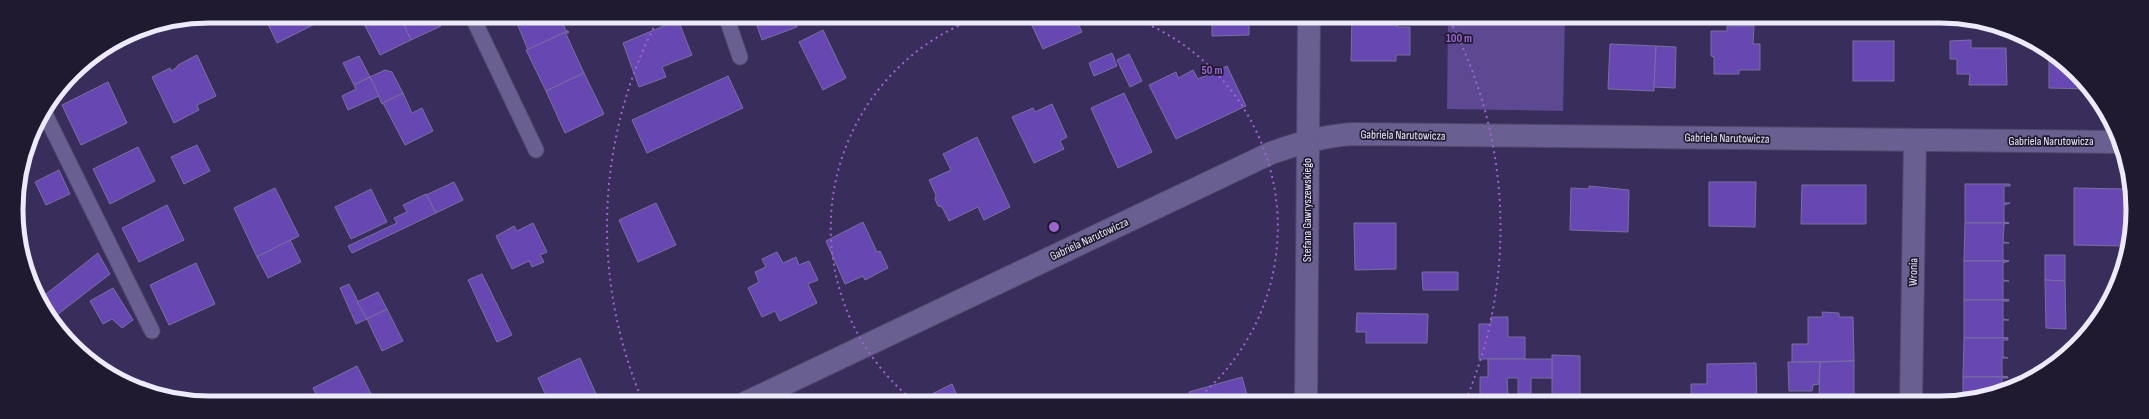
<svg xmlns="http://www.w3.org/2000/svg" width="2149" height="419" viewBox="0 0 2149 419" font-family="'Sofia Sans Condensed',sans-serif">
  <rect width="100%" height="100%" fill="#392e5b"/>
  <polygon fill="#5c4992" points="1448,17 1565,17 1563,111 1447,109"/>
  <g fill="#6747b2" stroke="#796fa2">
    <polygon points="264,16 319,16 321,21 277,43"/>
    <polygon points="360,16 400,16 411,40 380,55"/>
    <polygon points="400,16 436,16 441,26 411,40"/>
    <polygon points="514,16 560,16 566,31 568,31 528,50"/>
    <polygon points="754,17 795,17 797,27 762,40"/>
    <polygon points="1028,17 1075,17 1082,32 1043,49"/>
    <polygon points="1212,17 1249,17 1249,35 1212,36"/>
    <polygon points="1352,17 1397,17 1397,27 1410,27 1410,55 1396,55 1396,61 1351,61"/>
    <polygon points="678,20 692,55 662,67 666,77 639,87 623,43"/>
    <polygon points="1727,26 1754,26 1753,44 1760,44 1760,70 1739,70 1739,74 1714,74 1714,57 1711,56 1711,31 1727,31"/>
    <polygon points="823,30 846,78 823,90 799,42"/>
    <polygon points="568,31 569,32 566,34 584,73 546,91 526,50"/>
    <polygon points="1971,40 1971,48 2006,48 2007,85 1969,85 1970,74 1957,74 1957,59 1950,59 1950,41"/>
    <rect x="1853" y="41" width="41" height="40"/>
    <polygon points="1610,44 1656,46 1654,91 1608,89"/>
    <polygon points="1656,46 1676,47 1675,88 1654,87"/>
    <polygon points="1112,53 1117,66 1094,76 1089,63"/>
    <polygon points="2049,53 2090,89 2049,88"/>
    <polygon points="1129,54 1142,81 1130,87 1117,60"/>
    <polygon points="197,55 216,96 197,105 199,110 174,123 152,77 170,68 171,71 176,68 178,65"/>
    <polygon points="359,56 370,77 354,85 343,63"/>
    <polygon points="1227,66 1246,106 1176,139 1149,85 1176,72 1178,78 1193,70 1198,79"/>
    <polygon points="385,70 392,72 403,93 382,104 370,77"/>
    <polygon points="584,73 604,114 565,133 546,91"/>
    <polygon points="728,76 743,108 647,153 632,120"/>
    <polygon points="370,77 379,96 348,110 342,96 356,89 354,85"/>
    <polygon points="108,82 127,123 81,145 62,105"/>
    <polygon points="403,93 412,113 422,108 433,131 405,145 383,103"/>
    <polygon points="1124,93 1152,152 1118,168 1091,108"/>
    <polygon points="1052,104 1067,137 1060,141 1064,149 1034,163 1012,117 1033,108 1035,112"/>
    <polygon points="977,137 1010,207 984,220 978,207 949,221 942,207 938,206 935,199 936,195 929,180 951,170 943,154"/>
    <polygon points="197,145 210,171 184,184 171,157"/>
    <polygon points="138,147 155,181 110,204 93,169"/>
    <polygon points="59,170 70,194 46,205 35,182"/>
    <polygon points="454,182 463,200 436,213 426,195"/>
    <polygon points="1709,182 1756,182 1755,227 1709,226"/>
    <polygon points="1965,184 2010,184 2010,186 2004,186 2004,203 2010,203 2004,205 2004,222 2009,223 1965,223"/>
    <polygon points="1802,185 1866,185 1866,224 1801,224"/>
    <polygon points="1589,186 1629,190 1628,232 1570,230 1571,188 1589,189"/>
    <polygon points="275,188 299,236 257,257 234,208"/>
    <polygon points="2074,188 2126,189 2126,246 2074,245"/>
    <polygon points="371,189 387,222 351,239 335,207"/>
    <polygon points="426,194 436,213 352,253 348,246 397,223 394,218 407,212 403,205"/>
    <polygon points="656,203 676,245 638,262 619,220"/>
    <polygon points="167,205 184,240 139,262 122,228"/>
    <polygon points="863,222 877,252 880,251 888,268 865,280 863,276 845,284 826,241"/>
    <polygon points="533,223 547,252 540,255 544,262 532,267 529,261 512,269 496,236 514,226 517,231"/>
    <polygon points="1354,223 1396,223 1396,269 1355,270"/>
    <polygon points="1965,223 2009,223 2004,224 2003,242 2009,243 2003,243 2003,260 2009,261 1964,261"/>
    <polygon points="290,240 301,262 268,278 257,257"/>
    <polygon points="777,252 783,263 796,257 799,265 809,261 818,280 808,284 817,303 780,321 775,311 762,317 748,288 759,282 755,272 766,267 762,259"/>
    <polygon points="98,253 110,274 53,318 41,298"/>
    <polygon points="2045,255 2065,255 2065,281 2045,280"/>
    <polygon points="1964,261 2009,261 2003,263 2003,280 2009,281 2003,281 2003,299 2009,300 1964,300"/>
    <polygon points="196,263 215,304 169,325 150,285"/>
    <polygon points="1422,272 1458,272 1458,290 1423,290"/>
    <polygon points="482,274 512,335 497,342 468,280"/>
    <polygon points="2045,280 2065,281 2066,329 2046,328"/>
    <polygon points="349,284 367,319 356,324 340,288"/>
    <polygon points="113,288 133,320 122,328 112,319 103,324 90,301"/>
    <polygon points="378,292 387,309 367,319 357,302"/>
    <polygon points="1964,300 2009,300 2009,301 2003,301 2003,319 2009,320 2003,320 2003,338 2008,338 1964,338"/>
    <polygon points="387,309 403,341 382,351 367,319"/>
    <polygon points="1822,312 1839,313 1839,317 1853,317 1854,361 1792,362 1792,344 1808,344 1808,317 1823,317"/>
    <polygon points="1357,313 1428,314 1427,343 1366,343 1366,332 1356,332"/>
    <polygon points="1491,317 1508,317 1508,337 1525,337 1525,359 1479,359 1479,324 1491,324"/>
    <polygon points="1964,338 2008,338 2008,340 2003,340 2003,357 2008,358 2002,358 2002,376 2008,377 1963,377"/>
    <polygon points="1552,355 1580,356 1580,402 1552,402"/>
    <polygon points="580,358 597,396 585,402 549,402 538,378"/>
    <polygon points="1488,359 1552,359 1552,378 1531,378 1531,393 1518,394 1518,378 1507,378 1508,397 1480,397 1480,377 1488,377"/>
    <polygon points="1854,361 1854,399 1819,399 1820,362"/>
    <polygon points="1788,362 1820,362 1819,384 1813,385 1812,391 1789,391"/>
    <polygon points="1756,363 1757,402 1692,402 1691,401 1691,384 1707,384 1707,364"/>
    <polygon points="357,366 374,400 319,401 313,388"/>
    <polygon points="1242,377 1248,399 1238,402 1192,402 1189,392"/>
    <polygon points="1963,377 2008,377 2008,378 2002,378 2002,391 1963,400"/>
    <polygon points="144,381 152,392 136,387"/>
    <polygon points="952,384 960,402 922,402 926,400 924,398"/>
    <polygon points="1664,401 1691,401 1692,402 1664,402"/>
  </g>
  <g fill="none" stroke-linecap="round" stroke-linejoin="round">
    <defs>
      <g id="lane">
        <polyline points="472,16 536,150"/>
        <polyline points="726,16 740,57"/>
        <polyline points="45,114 152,331"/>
      </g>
      <g id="street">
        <path d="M 747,402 L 1271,153 C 1300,143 1322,136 1353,134 L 2118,142"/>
        <polyline points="1306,402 1309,17"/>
        <polyline points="1911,403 1915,141"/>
      </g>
    </defs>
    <use href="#lane" stroke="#52476c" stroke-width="17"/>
    <use href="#street" stroke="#52476c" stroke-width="24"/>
    <use href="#lane" stroke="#695f90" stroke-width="15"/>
    <use href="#street" stroke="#695f90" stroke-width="22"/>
  </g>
  <g fill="none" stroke="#9d65d1" stroke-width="2" stroke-dasharray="2 4">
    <path d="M915 402A223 223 0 0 1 980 17M1130 17A223 223 0 0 1 1193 402"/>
    <path d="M643 402A447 447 0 0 1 659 17M1450 21A447 447 0 0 1 1465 402"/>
  </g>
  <g text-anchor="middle" stroke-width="3.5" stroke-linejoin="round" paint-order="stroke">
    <g font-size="12" fill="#edeafb" stroke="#1f1a2f">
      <text transform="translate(1403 135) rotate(1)" y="4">Gabriela Narutowicza</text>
      <text transform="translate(1727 138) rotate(1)" y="4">Gabriela Narutowicza</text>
      <text x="2051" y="145">Gabriela Narutowicza</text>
      <text transform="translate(1307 210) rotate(-90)" y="4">Stefana Gawryszewskiego</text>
      <text transform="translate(1089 239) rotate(-25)" y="4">Gabriela Narutowicza</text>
      <text transform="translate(1913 272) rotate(-89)" y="4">Wronia</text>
    </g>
  </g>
  <path d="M0 0H2149V419H0ZM209 23H1940A186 186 0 0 1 2126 209V210A186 186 0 0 1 1940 396H209A186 186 0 0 1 23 210V209A186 186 0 0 1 209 23Z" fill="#1f1a2f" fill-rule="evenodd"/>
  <path fill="none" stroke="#edeafb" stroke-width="5" d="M209 23H1940A186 186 0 0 1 2126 209V210A186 186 0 0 1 1940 396H209A186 186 0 0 1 23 210V209A186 186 0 0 1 209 23Z"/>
  <circle cx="1054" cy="227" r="6" fill="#9d65d1" stroke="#1f1a2f" stroke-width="2"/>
  <g font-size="12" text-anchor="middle" font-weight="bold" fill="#9d65d1" stroke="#1f1a2f" stroke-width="3.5" stroke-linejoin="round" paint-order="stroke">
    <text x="1459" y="42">100 m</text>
    <text x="1212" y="74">50 m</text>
  </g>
</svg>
